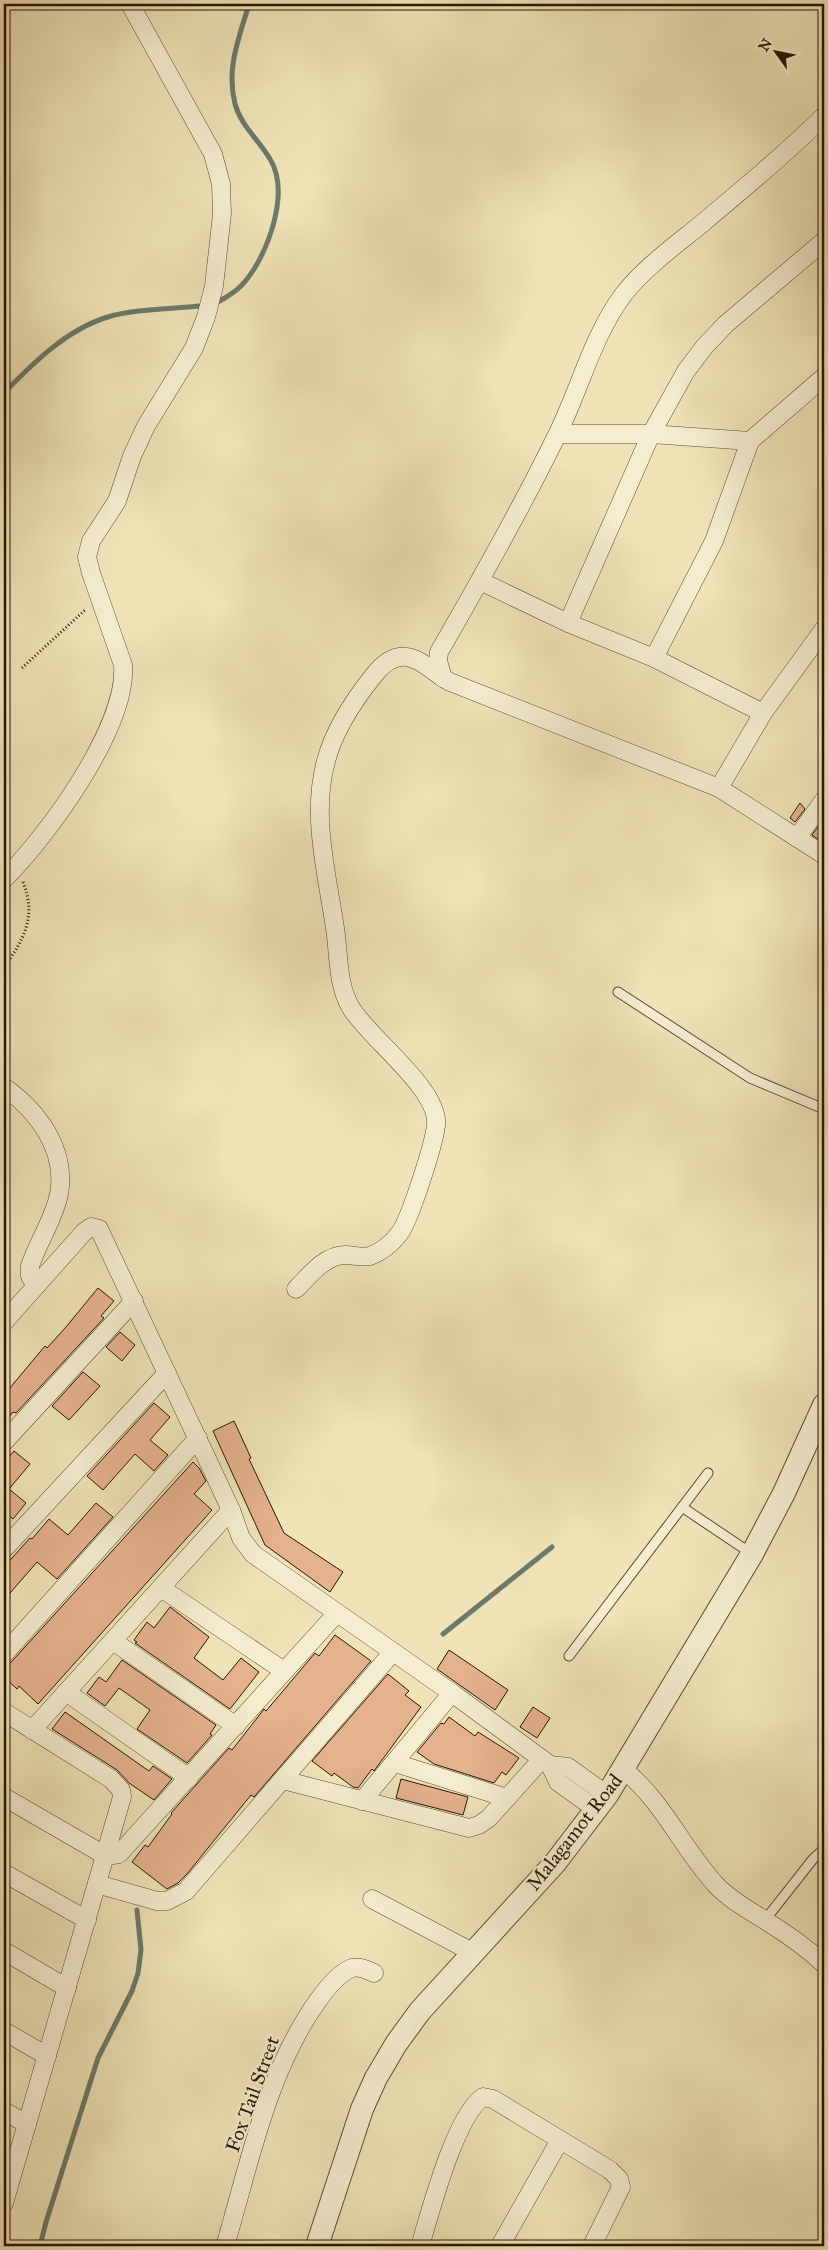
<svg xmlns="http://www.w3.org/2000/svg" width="828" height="2250" viewBox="0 0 828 2250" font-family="'IM FELL Great Primer',serif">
  <rect width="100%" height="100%" fill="#efe3b7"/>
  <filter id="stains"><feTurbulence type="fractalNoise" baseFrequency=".004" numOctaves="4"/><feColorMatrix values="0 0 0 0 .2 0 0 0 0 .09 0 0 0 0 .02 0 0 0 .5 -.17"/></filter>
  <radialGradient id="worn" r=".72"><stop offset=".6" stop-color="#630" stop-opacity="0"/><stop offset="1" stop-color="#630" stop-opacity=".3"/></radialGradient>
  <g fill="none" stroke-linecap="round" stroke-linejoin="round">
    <g stroke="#6d7a68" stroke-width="5">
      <path d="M 216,303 C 225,298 233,294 241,286 C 267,259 291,193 270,159 C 259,140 241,126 235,104 C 226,67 239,39 249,4"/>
      <path d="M 4,393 C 32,364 67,329 108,317 C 133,309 172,309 199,306"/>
      <polyline points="443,1634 552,1547"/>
      <polyline points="40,2246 46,2222 98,2058 132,1991 138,1973 141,1950 137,1910"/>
    </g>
  </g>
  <g fill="#e4b28d" stroke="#291500">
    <polygon points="800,803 805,809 795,822 790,818"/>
    <polygon points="820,824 824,829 824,843 812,835"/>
    <polygon points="98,1288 114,1301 101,1316 104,1318 16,1413 13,1412 4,1423 4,1395 45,1346 47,1348 66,1327"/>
    <polygon points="120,1332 135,1345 122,1361 106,1347"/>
    <polygon points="83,1372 100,1386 69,1420 52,1406"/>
    <polygon points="154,1403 170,1417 150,1440 168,1455 154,1471 135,1454 103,1490 87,1476"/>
    <polygon points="234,1421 251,1458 249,1459 284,1533 343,1572 330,1592 265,1545 213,1431"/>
    <polygon points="14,1451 30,1464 9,1489 26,1503 13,1519 4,1511 4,1463"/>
    <polygon points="193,1462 199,1468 206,1481 194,1494 212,1510 38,1704 19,1686 17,1689 4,1677 4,1670"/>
    <polygon points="96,1503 113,1517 57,1579 37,1562 4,1600 4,1567 30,1538 32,1539 49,1519 68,1535"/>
    <polygon points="170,1607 209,1637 194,1658 223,1680 241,1658 259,1672 230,1709 135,1643 137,1642 134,1640 147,1622 154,1628"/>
    <polygon points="335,1635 371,1661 254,1797 251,1795 187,1874 178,1883 167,1889 132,1862 145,1845 148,1847 172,1814 171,1813 229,1748 232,1750 261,1713 264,1709 266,1711 315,1653 319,1656"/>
    <polygon points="449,1650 508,1690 495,1710 437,1669"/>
    <polygon points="122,1660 216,1725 210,1734 212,1735 187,1763 137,1729 150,1710 119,1688 105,1706 87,1693 99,1677 106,1682"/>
    <polygon points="388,1674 409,1691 405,1695 421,1707 374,1771 372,1769 358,1788 353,1787 334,1773 332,1776 312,1761"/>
    <polygon points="533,1707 550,1718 537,1738 520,1727"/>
    <polygon points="65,1712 149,1771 153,1766 172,1779 154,1800 129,1783 117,1770 52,1729"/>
    <polygon points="449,1717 475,1736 478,1732 519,1758 506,1775 502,1772 494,1783 434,1764 417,1752 441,1723 444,1724"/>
    <polygon points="401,1779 468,1797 463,1815 396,1798"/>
  </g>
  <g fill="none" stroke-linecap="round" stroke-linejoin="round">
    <defs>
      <g id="service">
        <polyline points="618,992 750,1078 824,1109"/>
        <polyline points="682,1507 752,1554"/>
        <polyline points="569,1656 708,1473"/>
        <polyline points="765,1920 813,1859 824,1849"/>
      </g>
      <g id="minor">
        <path d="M 824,116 C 784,155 742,190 699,226 C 673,247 643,269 623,295 C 592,337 580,389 557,435 C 521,509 480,581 439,652 L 438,661 L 443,678 L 450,682 L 719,788 L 824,855"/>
        <polyline points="558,434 651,434 750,441 824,377"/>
        <polyline points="480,581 568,623 654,658 763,713"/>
        <polyline points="568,623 651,434 686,371 705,346 726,324 824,241"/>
        <polyline points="654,658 714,541 750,441"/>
        <polyline points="719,788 763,713 824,629"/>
        <polyline points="797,838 824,800"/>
        <path d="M 4,879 C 47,837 128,726 123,665 L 91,573 L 87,557 L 91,541 L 117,501 L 132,456 L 146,426 L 194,348 L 206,317 L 214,286 L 222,214 L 221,184 L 213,154 L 130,4"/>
        <path d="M 4,1087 C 38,1111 67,1150 59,1194 C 54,1219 38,1242 30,1266 L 30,1276 L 36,1286"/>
        <path d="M 296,1289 C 309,1276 325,1255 345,1255 C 354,1255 361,1258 370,1256 C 381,1252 392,1243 399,1234 C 410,1220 434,1144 436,1125 C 440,1090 371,1040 351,1008 C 337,985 339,954 335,928 C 327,874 311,815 326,761 C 334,730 354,700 374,675 C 399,643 418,659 443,678"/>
        <polyline points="4,1322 84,1232 91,1227 99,1229 231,1510 241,1538 253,1554 452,1693 550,1765 568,1767 607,1795"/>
        <polyline points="4,1442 134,1301"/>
        <polyline points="4,1549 167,1373"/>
        <polyline points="161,1588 284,1671"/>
        <polyline points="113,1641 236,1726"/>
        <polyline points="4,1654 198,1438"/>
        <polyline points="66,1692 189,1778"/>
        <polyline points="4,1712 111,1779 121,1790 122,1797 4,2203"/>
        <polyline points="32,1730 231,1510"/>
        <polyline points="395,1763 507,1798"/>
        <polyline points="550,1765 558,1782 597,1810"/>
        <path d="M 623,1769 C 663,1801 682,1848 716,1885 C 730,1900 749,1910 766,1921 C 787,1934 806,1947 824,1964"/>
        <polyline points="283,1780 469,1828 479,1825 489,1818 542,1759"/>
        <polyline points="4,1797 106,1856 119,1854 337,1613"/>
        <polyline points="362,1801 452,1693"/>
        <polyline points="4,1873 87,1920"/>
        <polyline points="97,1884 157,1901 167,1901 186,1891 393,1652"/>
        <polyline points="372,1899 472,1952"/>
        <polyline points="4,1951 67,1988"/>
        <polyline points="4,2031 47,2056"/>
        <polyline points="4,2111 27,2124"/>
        <path d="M 225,2246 C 250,2162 267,2071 319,1999 C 327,1988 339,1973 352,1968 C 360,1966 367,1970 374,1973"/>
        <path d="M 420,2246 C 430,2213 455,2116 483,2097 L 493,2099 L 610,2170 L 619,2179 L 621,2187 L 592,2246"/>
        <polyline points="500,2246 560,2140"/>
      </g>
      <polyline id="tertiary" points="317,2246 362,2109 376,2078 396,2044 420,2011 555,1863 607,1795 752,1554 784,1493 824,1405"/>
    </defs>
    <use href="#service" stroke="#5a482e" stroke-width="11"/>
    <use href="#minor" stroke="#5a482e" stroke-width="19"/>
    <use href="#tertiary" stroke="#5a482e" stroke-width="24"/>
    <g stroke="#291500" stroke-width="3" stroke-dasharray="1 2.5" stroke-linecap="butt">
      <polyline points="22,668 86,609"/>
      <path d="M 4,967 C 24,940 37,916 23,882"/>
    </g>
    <use href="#service" stroke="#f5edd0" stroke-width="9"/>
    <use href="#minor" stroke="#f5edd0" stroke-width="18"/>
    <use href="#tertiary" stroke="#f5edd0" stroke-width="22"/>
  </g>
  <g text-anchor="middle" stroke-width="4.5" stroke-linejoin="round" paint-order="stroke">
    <g font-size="20" fill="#291500" stroke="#f5edd0">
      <text transform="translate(574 1832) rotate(-52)" y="7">Malagamot Road</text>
      <text transform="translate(252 2094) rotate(-70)" y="7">Fox Tail Street</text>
    </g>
  </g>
  <rect width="828" height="2250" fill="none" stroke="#efe3b7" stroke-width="20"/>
  <rect x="5" y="5" width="818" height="2240" fill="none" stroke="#291500" stroke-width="2.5"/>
  <rect x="10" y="10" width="808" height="2230" fill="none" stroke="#291500"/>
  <g transform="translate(776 52) rotate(303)" stroke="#f5edd0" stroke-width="4" paint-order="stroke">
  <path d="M0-4L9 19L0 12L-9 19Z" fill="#291500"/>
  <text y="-8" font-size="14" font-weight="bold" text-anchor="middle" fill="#291500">N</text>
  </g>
  <rect width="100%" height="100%" filter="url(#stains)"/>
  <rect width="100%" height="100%" fill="url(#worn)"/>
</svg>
